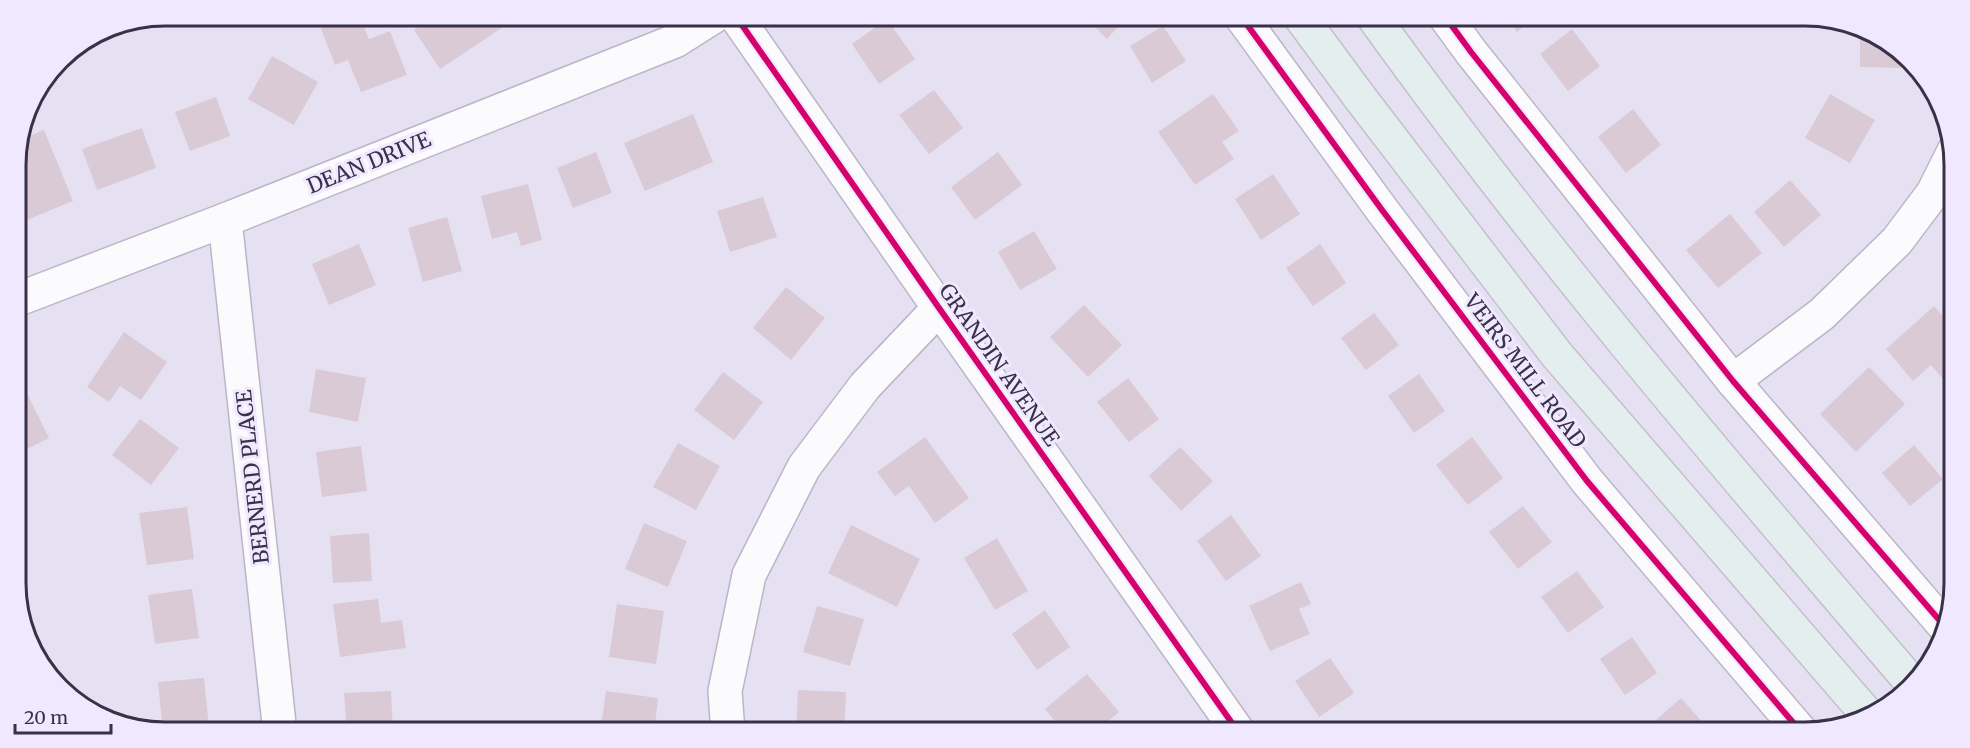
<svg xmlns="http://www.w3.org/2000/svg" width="1970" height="748" viewBox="0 0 1970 748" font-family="Merriweather,serif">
  <rect width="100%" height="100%" fill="#e6e1f2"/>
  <g fill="#d9cad6">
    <polygon points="333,15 359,15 369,39 390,31 407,75 361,92 348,60 335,65 318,21"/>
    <polygon points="436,15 495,15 503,27 440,69 414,30"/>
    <polygon points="1101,15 1129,15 1107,39 1092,24"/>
    <polygon points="1505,15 1540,15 1517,32"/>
    <polygon points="887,19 915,59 879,84 852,44"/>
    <polygon points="1163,26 1186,61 1152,83 1130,46"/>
    <polygon points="1860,27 1904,57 1904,68 1860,67"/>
    <polygon points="1572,29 1600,66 1568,91 1540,54"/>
    <polygon points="272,56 318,82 294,125 248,99"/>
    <polygon points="934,90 963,128 929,154 899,115"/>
    <polygon points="1213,94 1239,131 1222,142 1234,159 1195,185 1158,132"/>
    <polygon points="1830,94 1875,120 1850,163 1805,138"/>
    <polygon points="216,97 230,136 190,151 175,112"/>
    <polygon points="1633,109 1661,145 1626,173 1598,137"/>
    <polygon points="693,114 713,162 645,191 624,143"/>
    <polygon points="142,128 156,168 97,190 82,149"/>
    <polygon points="44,130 73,201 17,224 15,155 19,140"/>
    <polygon points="596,152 612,193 573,208 557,168"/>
    <polygon points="998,152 1022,185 975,220 951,187"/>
    <polygon points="1273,174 1300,214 1261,240 1235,199"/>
    <polygon points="1790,180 1821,215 1784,247 1754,212"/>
    <polygon points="528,184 542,240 521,246 517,232 492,239 481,196"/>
    <polygon points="763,197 777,237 730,252 717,211"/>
    <polygon points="1730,214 1762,253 1718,288 1686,250"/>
    <polygon points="447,217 462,271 423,282 408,228"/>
    <polygon points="1034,231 1057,269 1020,290 998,252"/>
    <polygon points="359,244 376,285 329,305 312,264"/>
    <polygon points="1320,244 1346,283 1313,306 1286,268"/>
    <polygon points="786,287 825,318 791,360 753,328"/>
    <polygon points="1084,305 1122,345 1088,377 1050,337"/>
    <polygon points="1934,306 1951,325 1950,387 1931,365 1913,381 1886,349"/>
    <polygon points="1374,313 1399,345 1366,370 1341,338"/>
    <polygon points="124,332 167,362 141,400 120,386 109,402 87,387"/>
    <polygon points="1869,367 1905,404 1856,452 1820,414"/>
    <polygon points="316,369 366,378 358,422 309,412"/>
    <polygon points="723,372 763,402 734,440 694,410"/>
    <polygon points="17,373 49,438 17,454"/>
    <polygon points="1419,374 1445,411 1414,433 1388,396"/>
    <polygon points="1128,378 1159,419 1129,442 1097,402"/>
    <polygon points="140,419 179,448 151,485 112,455"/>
    <polygon points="925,437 969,498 935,523 909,486 895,496 877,472"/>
    <polygon points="1472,437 1503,478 1468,505 1436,465"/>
    <polygon points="678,443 720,466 696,510 653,487"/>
    <polygon points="1914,445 1943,479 1910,506 1882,473"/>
    <polygon points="361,446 367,491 322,497 316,452"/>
    <polygon points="1180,447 1213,481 1181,511 1149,476"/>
    <polygon points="1523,506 1552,542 1518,569 1489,532"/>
    <polygon points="187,507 194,559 147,565 139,513"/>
    <polygon points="1231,515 1261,556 1226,581 1197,541"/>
    <polygon points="644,523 687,541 668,587 625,569"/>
    <polygon points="851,525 920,559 897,607 828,573"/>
    <polygon points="369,533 372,581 333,583 330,536"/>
    <polygon points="997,538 1028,591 995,610 964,558"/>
    <polygon points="1577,571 1604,607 1568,633 1541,597"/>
    <polygon points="1301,582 1311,604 1299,609 1310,634 1270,651 1249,606"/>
    <polygon points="192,589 199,638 155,644 148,595"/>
    <polygon points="378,599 381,623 402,620 406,648 340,657 333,604"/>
    <polygon points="617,604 664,611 656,664 609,657"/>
    <polygon points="817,606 864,619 850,666 803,652"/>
    <polygon points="1045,610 1070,647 1037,670 1012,634"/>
    <polygon points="1632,637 1657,673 1625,695 1600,659"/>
    <polygon points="1330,658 1354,693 1319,717 1295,681"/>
    <polygon points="1087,674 1119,712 1094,733 1065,733 1045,709"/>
    <polygon points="204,678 209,728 163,732 158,682"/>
    <polygon points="798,690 846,692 844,733 796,733"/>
    <polygon points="391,691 393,733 347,733 344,693"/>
    <polygon points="606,691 658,698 654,733 600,733"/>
    <polygon points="1681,698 1711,732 1710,733 1655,733 1649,726"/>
    <polygon points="1368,724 1375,733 1356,733"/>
  </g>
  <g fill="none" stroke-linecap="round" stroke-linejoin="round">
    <defs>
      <g id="street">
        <polyline points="735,15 939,308 1239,733"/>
        <polyline points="1240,15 1382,210 1587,481 1802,733"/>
        <polyline points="1444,15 1471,52 1733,381 1947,629"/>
        <polyline points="225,220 280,733"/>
        <polyline points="16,300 225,220 675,41 716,15"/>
        <polyline points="1733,381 1822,314 1897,241 1933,193 1954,151"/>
        <polyline points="728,733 725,691 749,575 804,467 865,386 939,308"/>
      </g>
      <g id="primary">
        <polyline points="1299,15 1358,95 1557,355 1866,713"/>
        <path d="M 1372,15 C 1538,247 1725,465 1911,682"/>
      </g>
    </defs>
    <use href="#street" stroke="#bbb6c7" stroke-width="36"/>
    <use href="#primary" stroke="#c3c0cb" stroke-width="36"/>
    <use href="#street" stroke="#fbfafd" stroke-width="33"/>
    <use href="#primary" stroke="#e4eeef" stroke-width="33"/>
    <defs>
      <g id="cycleway">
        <polyline points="735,15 939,308 1239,733"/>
        <polyline points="1240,15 1382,210 1587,481 1802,733"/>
        <polyline points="1444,15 1471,52 1733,381 1947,629"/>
      </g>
    </defs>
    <use href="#cycleway" stroke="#efe8ff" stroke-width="10"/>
    <use href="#cycleway" stroke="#d6006c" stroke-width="6"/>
  </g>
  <g text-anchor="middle" stroke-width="6" stroke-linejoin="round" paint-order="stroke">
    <g font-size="21" fill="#383147" stroke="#efe8ff">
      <text transform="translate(369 163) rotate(-22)" y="7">DEAN DRIVE</text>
      <text transform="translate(999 365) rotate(55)" y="7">GRANDIN AVENUE</text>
      <text transform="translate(1525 371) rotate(53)" y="7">VEIRS MILL ROAD</text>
      <text transform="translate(253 477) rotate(-96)" y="7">BERNERD PLACE</text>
    </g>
  </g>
  <path d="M0 0H1970V748H0ZM165 26H1805A139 139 0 0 1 1944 165V583A139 139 0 0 1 1805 722H165A139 139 0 0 1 26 583V165A139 139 0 0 1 165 26Z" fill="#efe8ff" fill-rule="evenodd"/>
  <path fill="none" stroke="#383147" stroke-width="3" d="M165 26H1805A139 139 0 0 1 1944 165V583A139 139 0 0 1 1805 722H165A139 139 0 0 1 26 583V165A139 139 0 0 1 165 26Z"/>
  <path d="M15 724v9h96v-9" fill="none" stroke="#383147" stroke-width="3"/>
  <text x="24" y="724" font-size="18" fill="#383147" stroke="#efe8ff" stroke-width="4.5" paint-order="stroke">20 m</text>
</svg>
